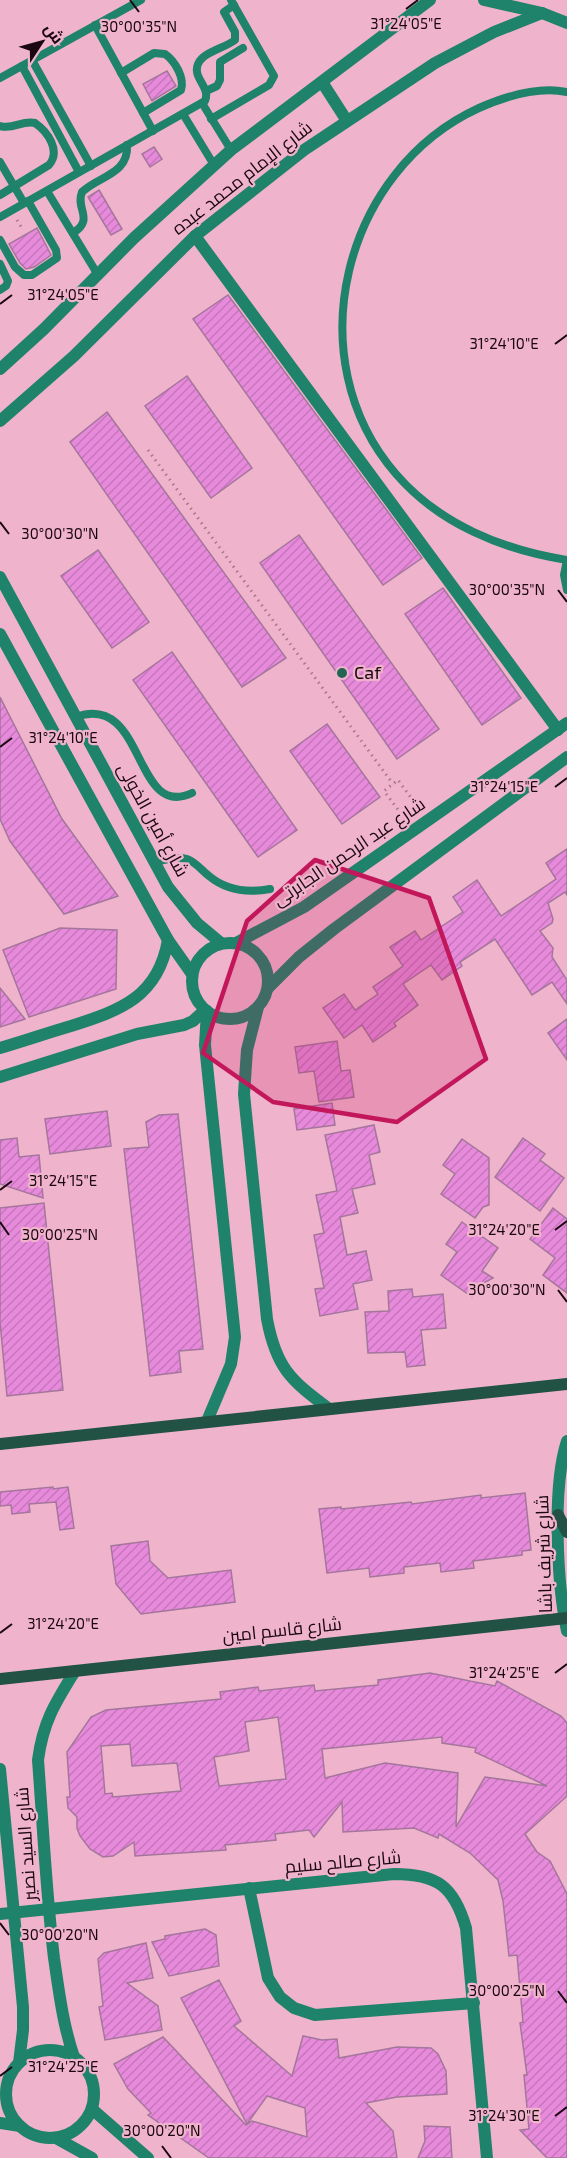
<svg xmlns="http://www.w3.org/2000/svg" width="567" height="2158" viewBox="0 0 567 2158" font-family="'Exo 2',Cairo,sans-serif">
  <defs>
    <pattern id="building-hatch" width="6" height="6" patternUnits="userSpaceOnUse" patternTransform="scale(1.5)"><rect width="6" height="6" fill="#e88adb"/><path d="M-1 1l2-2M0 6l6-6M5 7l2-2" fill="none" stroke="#c676bb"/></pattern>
  </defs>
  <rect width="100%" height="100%" fill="#f0b3cc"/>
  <g fill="url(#building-hatch)" stroke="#a4769c" stroke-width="1.5" fill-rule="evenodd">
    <polygon points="167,71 176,86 152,101 143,84"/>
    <polygon points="154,147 162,159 150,167 142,154"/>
    <polygon points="99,190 122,229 111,235 88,197"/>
    <polygon points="37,228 51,255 34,267 26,269 20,263 9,244"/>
    <polygon points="228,295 422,558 383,585 193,319"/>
    <polygon points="187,376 252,468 211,498 145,406"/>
    <polygon points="107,412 286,658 242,687 70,442"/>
    <polygon points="299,535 439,729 397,759 260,563"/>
    <polygon points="98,550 149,622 112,648 61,576"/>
    <polygon points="443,588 521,698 482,725 405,614"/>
    <polygon points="172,652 297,830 258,857 133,680"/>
    <polygon points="0,697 62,819 118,896 64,914 10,841 0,819"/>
    <polygon points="327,724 380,797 342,824 290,751"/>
    <polygon points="567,849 567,895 565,892 548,903 553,919 552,923 540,931 553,948 552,957 567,980 567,1004 552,982 532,995 495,939 460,962 462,966 442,980 431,965 403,984 418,1005 394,1023 396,1026 373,1042 362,1025 344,1038 323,1008 344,994 355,1010 378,994 373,987 403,966 390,947 415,931 421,940 463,912 453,897 477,880 501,916 556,879 546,863"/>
    <polygon points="60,928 117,930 116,989 29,1017 3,950"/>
    <polygon points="0,988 25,1019 0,1027"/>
    <polygon points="567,1019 567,1060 548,1033"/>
    <polygon points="337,1041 341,1071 350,1070 354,1097 319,1102 314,1071 299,1073 295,1047"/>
    <polygon points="332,1103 335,1125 297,1130 294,1109"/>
    <polygon points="107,1111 111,1146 50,1154 45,1119"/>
    <polygon points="178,1114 203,1349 179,1351 181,1372 150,1376 124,1149 149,1147 146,1122 159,1115"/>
    <polygon points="374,1125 380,1152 369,1155 375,1184 352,1189 358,1213 340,1217 347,1255 366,1251 372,1280 353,1284 358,1309 320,1316 315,1289 324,1288 314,1235 324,1233 316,1195 337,1191 325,1135"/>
    <polygon points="17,1138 19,1157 39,1155 43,1198 0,1184 0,1140"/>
    <polygon points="523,1138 545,1154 540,1160 564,1178 540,1211 495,1177"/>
    <polygon points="462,1139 489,1158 489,1205 483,1207 475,1218 441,1194 455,1174 443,1165"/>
    <polygon points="44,1203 63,1390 7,1396 0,1322 0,1208"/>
    <polygon points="553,1208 567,1219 567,1293 543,1275 555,1258 530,1239"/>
    <polygon points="462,1222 498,1248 482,1271 493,1278 480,1285 472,1297 441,1275 457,1252 446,1244"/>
    <polygon points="412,1289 413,1297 443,1294 446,1328 421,1330 425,1365 407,1367 405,1352 368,1353 365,1312 389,1311 388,1291"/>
    <polygon points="53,1487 53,1489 68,1487 74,1528 60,1530 56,1502 29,1504 30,1512 12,1514 11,1505 0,1506 0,1492"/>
    <polygon points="525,1493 531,1550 522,1551 522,1555 473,1561 474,1568 441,1572 440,1563 404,1567 404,1573 370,1577 369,1568 327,1573 319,1509 341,1507 341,1509 411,1502 412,1504 481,1495 481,1498"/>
    <polygon points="148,1541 150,1561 168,1578 231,1570 235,1602 141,1614 116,1584 111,1546"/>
    <path d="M 430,1673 L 495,1686 L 497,1681 L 561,1716 L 567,1723 L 567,1796 L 525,1834 L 537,1852 L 550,1861 L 567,1894 L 567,2158 L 547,2158 L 520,2130 L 529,2129 L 524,2075 L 527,2075 L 520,2023 L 523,2022 L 517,1955 L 509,1956 L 503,1901 L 498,1880 L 470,1853 L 439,1834 L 438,1838 L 414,1828 L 343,1832 L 342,1802 L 314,1837 L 309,1830 L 275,1834 L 276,1840 L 225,1845 L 226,1850 L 135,1856 L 134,1842 L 113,1856 L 103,1857 L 90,1849 L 80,1836 L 77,1828 L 77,1817 L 68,1808 L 67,1797 L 70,1797 L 67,1752 L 91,1717 L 106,1710 L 221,1699 L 220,1692 L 258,1687 L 259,1691 L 314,1685 L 315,1691 L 378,1685 L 378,1680 ZM 278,1717 L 286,1779 L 219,1786 L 214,1757 L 249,1751 L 245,1722 ZM 442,1737 L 442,1743 L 476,1748 L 475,1752 L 547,1786 L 485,1777 L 456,1827 L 458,1773 L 385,1763 L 325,1778 L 322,1749 ZM 130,1744 L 132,1766 L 177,1763 L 181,1791 L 113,1797 L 112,1793 L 105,1794 L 101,1746 Z"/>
    <polygon points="205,1929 216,1935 219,1966 169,1976 152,1942 165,1939 165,1936"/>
    <polygon points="146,1943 153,1978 127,1983 158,2006 162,2030 105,2040 99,2007 103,2006 98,1959 104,1953"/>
    <polygon points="219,1980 241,2021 234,2026 292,2076 303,2036 322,2040 337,2039 339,2058 397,2047 431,2048 438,2054 446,2071 447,2094 397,2097 366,2103 393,2131 397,2158 209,2158 148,2115 151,2113 128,2089 114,2064 163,2037 246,2125 252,2121 307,2137 305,2108 267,2096 247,2124 181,1998"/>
    <polygon points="424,2126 450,2127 452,2158 418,2158 425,2141"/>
  </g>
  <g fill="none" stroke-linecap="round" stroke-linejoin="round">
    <g stroke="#a8798d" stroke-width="3" stroke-dasharray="1.5 4.5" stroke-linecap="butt">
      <polyline points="17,220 23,230"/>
      <polyline points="148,450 393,784"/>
      <polyline points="405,819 384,791 398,780 420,810"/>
    </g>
    <g stroke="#1f826a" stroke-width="8">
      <polyline points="95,25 153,131"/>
      <polyline points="32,60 91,166"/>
      <polyline points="22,66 79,172"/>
      <path d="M 121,73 L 154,53 L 165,54 C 175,61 185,78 181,90 L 143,113"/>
      <polyline points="0,78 141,0"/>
      <polyline points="206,91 217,86 220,80 220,62 243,48"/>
      <path d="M 567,92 C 537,86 506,96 479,108 C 343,170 296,359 396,474 C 439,524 503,550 567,560"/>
      <polyline points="202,103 231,150"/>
      <polyline points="183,114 214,165"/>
      <polyline points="211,119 269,85 274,76 231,0"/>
      <path d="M 0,126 C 13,130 22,120 35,123 C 48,132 61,151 49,165 L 0,195"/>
      <polyline points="0,162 24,203"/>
      <polyline points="47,191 98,275"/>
      <path d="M 0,217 L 205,101 C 211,87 192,78 198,64 C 203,52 225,48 235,40 L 235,32 L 224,12 L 234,5"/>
      <path d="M 73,233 C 95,219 75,209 82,192 C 99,176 129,174 127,145"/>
      <polyline points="0,240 15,267 24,275 32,275 57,258 56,250 28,201"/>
      <polyline points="0,264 8,281 6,286 0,290"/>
      <polyline points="567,560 564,575 567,590"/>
      <path d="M 76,717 C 146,692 133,821 192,793"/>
      <path d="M 155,862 C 165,860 177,856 187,859 C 196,862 201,870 209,876 C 227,891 248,893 270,889"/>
    </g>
    <g stroke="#1f826a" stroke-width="12">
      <polyline points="484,0 542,13 567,23"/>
      <polyline points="322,82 347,121"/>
      <polyline points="195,236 558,730"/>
      <polyline points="0,369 44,329 134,238 231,150 430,0"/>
      <polyline points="0,421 74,356 195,236 304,150 435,63 494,32 542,13"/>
      <polyline points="0,577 168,887 197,923 221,943"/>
      <polyline points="0,634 168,940 192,974"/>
      <circle cx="230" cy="981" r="38"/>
      <polyline points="236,943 304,907 567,723"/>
      <polyline points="268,988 299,957 334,929 567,757"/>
      <path d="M 258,1007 L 247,1050 L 244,1094 L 267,1319 C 276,1367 290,1380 328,1408"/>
      <path d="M 0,1048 C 24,1041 47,1033 71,1026 C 121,1010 158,997 168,940"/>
      <polyline points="0,1077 137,1034 184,1025 193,1021 205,1010"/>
      <polyline points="207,1421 231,1364 235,1337 205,1045 207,1011"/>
      <path d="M 567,1441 C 552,1487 557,1583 567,1631"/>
      <polyline points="0,1769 23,2007 23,2030 19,2063"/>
      <polyline points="249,1888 268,1978 280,1997 294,2008 315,2015 474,2003"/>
      <path d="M 0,1914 L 394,1874 C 437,1874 454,1886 466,1928 L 487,2158"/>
      <circle cx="50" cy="2094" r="44"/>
      <path d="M 74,2057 C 63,2025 59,1992 54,1958 C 46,1892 43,1826 38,1760 C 43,1722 55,1703 75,1671"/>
      <polyline points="92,2109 148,2158"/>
      <polyline points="0,2123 20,2126"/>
      <polyline points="56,2138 92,2158"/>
    </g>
    <g stroke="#215244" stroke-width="12">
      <polyline points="0,1444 567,1384"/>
      <polyline points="558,1515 567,1532"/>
      <polyline points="0,1679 567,1618"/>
    </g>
  </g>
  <path fill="#c2185b" fill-opacity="0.2" stroke="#c2185b" stroke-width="4.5" stroke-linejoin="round" d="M 315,860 L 429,898 L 486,1059 L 397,1122 L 273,1102 L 203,1053 L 247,921 Z"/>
  <path fill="none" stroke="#1b0710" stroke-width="2" d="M 130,0 L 139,12M 406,9 L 418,0M 0,304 L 12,295M 555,344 L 567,335M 0,522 L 9,534M 558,590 L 567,602M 0,747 L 12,738M 555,787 L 567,778M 0,1190 L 12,1181M 0,1222 L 9,1235M 555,1230 L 567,1221M 558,1290 L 567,1302M 0,1633 L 12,1624M 555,1673 L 567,1664M 0,1923 L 9,1935M 558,1991 L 567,2003M 0,2076 L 12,2067M 555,2116 L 567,2107M 162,2146 L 171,2158"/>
  <circle fill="#236453" stroke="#f0b3cc" stroke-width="2" cx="342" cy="673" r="6"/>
  <g text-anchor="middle" stroke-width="4.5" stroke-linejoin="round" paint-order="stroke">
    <g font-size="18" fill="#1b0710" stroke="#f0b3cc">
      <text transform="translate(242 178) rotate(-38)" y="6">شارع الإمام محمد عبده</text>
      <text transform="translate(153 820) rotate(61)" y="6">شارع أمين الخولى</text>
      <text transform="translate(349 852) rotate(-34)" y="6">شارع عبد الرحمن الجابرتى</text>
      <text transform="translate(544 1554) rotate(-92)" y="6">شارع شريف باشا</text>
      <text transform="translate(282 1630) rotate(-6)" y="6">شارع قاسم امين</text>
      <text transform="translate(26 1844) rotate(-94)" y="6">شارع السيد نصير</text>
      <text transform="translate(343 1862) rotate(-5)" y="6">شارع صالح سليم</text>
    </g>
    <g font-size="18" fill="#1b0710" stroke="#f0b3cc" text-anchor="start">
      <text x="354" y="679">Caf</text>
    </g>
  </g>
  <g font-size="15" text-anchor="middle" fill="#1b0710" stroke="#f0b3cc" stroke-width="4.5" stroke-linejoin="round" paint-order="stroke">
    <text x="406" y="29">31°24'05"E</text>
    <text x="139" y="32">30°00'35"N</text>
    <text x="63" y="300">31°24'05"E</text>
    <text x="504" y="349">31°24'10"E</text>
    <text x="60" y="539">30°00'30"N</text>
    <text x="507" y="595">30°00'35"N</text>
    <text x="63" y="743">31°24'10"E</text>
    <text x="504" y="792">31°24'15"E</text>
    <text x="63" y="1186">31°24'15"E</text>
    <text x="504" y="1235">31°24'20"E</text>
    <text x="60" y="1240">30°00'25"N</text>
    <text x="507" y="1295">30°00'30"N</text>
    <text x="63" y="1629">31°24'20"E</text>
    <text x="504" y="1678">31°24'25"E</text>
    <text x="60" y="1940">30°00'20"N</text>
    <text x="507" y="1996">30°00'25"N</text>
    <text x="63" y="2072">31°24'25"E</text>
    <text x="504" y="2121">31°24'30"E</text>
    <text x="162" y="2136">30°00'20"N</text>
  </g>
  <g transform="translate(42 42) rotate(54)" stroke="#f0b3cc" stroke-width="4.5" paint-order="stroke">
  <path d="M0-4.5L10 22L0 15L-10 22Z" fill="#1b0710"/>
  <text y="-9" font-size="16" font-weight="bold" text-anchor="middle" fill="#1b0710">ش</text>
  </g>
</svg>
